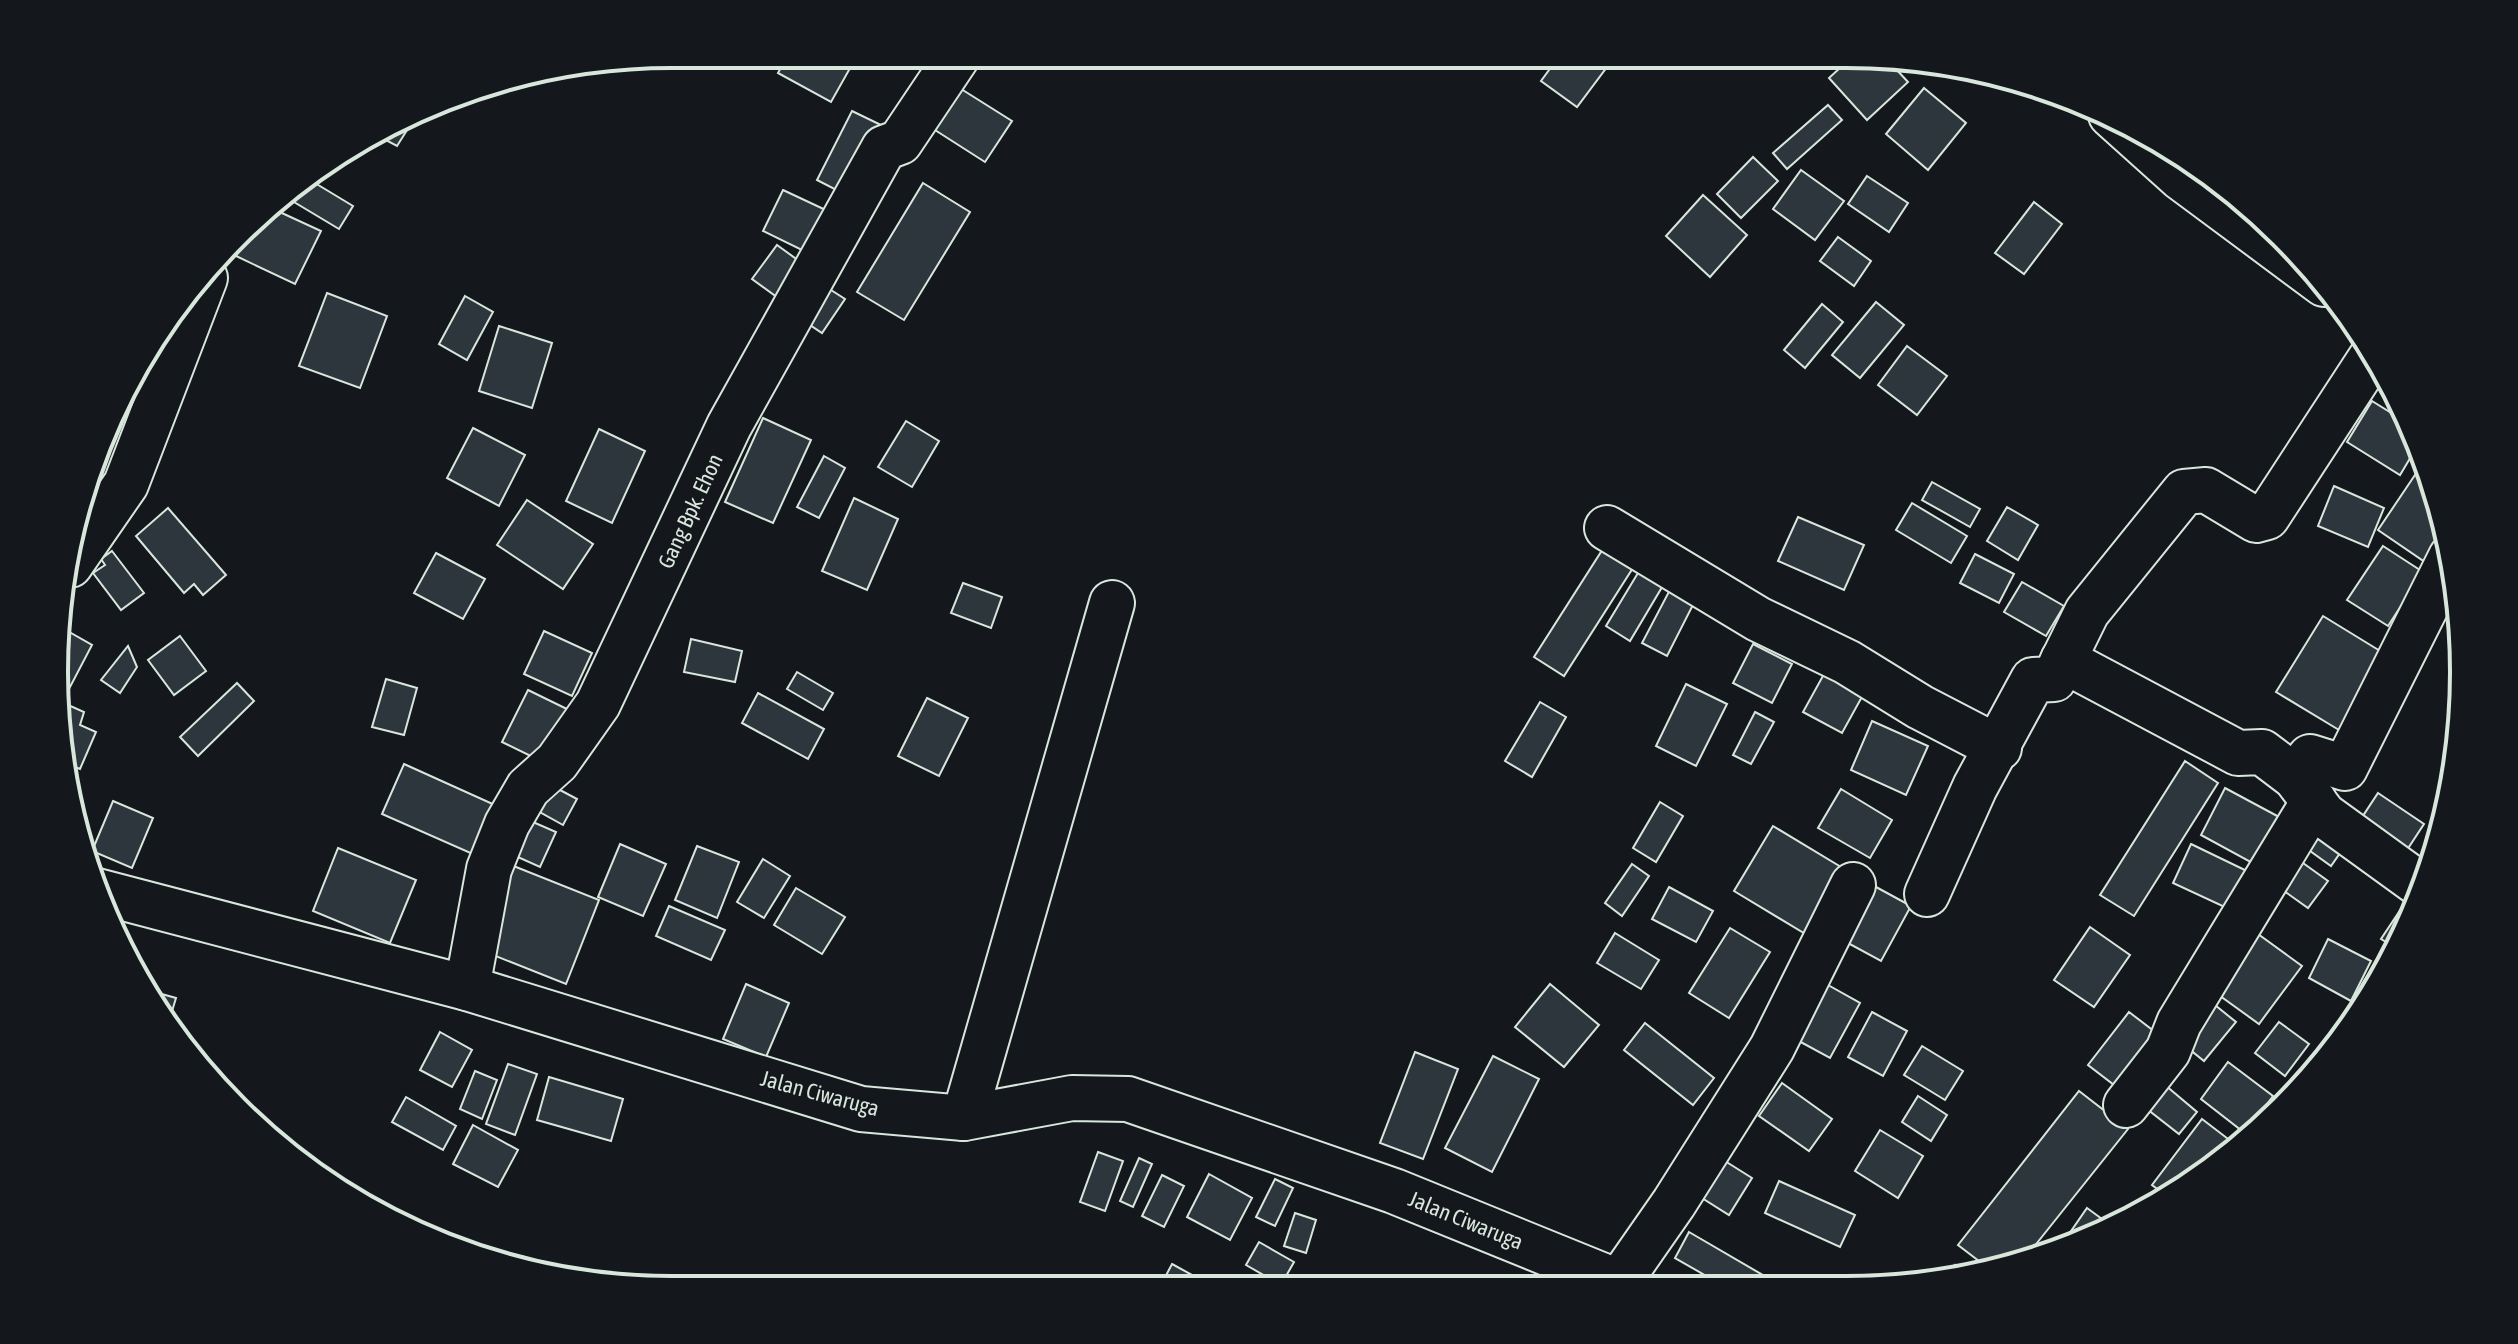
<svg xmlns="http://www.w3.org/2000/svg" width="2518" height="1344" viewBox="0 0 2518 1344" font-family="'Asap Condensed',sans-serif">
  <rect width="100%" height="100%" fill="#14181c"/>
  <g fill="#2c363c" stroke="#d8e6dc" stroke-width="2">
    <polygon points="788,54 858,54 831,102 778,73"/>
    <polygon points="1560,55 1616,55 1577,107 1541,81"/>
    <polygon points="1854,55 1883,55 1908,82 1867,120 1829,78"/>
    <polygon points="950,82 1012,121 985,162 924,123"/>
    <polygon points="1924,88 1966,123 1928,170 1886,134"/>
    <polygon points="1828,105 1842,120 1787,169 1773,153"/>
    <polygon points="852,111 881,125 846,195 817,180"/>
    <polygon points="414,119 397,146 380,137"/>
    <polygon points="1753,157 1778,181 1741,218 1717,194"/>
    <polygon points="1801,170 1844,201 1815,240 1773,209"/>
    <polygon points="1867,176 1908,203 1889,232 1848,204"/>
    <polygon points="305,177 353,206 339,229 289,199"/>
    <polygon points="923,183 970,212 904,320 857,292"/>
    <polygon points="783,190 830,212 810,254 763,231"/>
    <polygon points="1703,195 1747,235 1710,277 1666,236"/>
    <polygon points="2034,202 2062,224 2024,274 1995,253"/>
    <polygon points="271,208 321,231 295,284 236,256 245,236"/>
    <polygon points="1838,237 1871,261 1854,286 1820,261"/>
    <polygon points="777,245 806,266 781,300 752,279"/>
    <polygon points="820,283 845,299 822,333 798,317"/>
    <polygon points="327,293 387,316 360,388 299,366"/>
    <polygon points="465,296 493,312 467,360 439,344"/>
    <polygon points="1876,302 1904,325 1860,378 1832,355"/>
    <polygon points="1822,304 1843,322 1805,368 1784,350"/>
    <polygon points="499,326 552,343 532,408 479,391"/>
    <polygon points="159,328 163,330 141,381 135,379"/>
    <polygon points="1907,346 1947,376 1917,415 1878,385"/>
    <polygon points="2372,401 2409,424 2418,445 2400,475 2347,442"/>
    <polygon points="763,418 811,440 773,523 725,502"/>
    <polygon points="906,421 939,441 912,487 878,467"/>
    <polygon points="473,428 525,455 499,506 447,478"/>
    <polygon points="599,429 645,451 612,523 566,501"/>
    <polygon points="824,456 845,468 819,518 797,507"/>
    <polygon points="2425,460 2445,533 2425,562 2378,530"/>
    <polygon points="1932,482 1980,509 1970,527 1922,500"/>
    <polygon points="2334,486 2384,508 2368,547 2318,526"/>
    <polygon points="854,498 898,519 867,590 822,571"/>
    <polygon points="527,500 593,544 563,589 497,545"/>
    <polygon points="1912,503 1967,536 1951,563 1896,530"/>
    <polygon points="2007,507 2038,525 2018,560 1987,541"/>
    <polygon points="168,508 226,575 203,595 194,584 184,593 136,536"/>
    <polygon points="1798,517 1864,545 1844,590 1778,561"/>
    <polygon points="1608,541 1638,560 1564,676 1534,657"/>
    <polygon points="2383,546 2423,572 2388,626 2347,600"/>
    <polygon points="112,551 144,593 121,610 93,573 105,565 101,559"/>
    <polygon points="436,553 485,579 463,619 414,593"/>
    <polygon points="1975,554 2014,574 1999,603 1960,583"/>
    <polygon points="1647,558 1671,572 1630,641 1606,626"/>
    <polygon points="2022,582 2064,606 2046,636 2004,612"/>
    <polygon points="963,583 1002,597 991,628 951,613"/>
    <polygon points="1673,584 1697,597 1667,656 1642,643"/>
    <polygon points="2323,616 2385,654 2339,730 2276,692"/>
    <polygon points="64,629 92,645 69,689 58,683"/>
    <polygon points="544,631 592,653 572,696 524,674"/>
    <polygon points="180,636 206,671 174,695 148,660"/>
    <polygon points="691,639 742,651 735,682 684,672"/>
    <polygon points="1753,644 1792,664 1772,703 1733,683"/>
    <polygon points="128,646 137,667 120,693 101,680"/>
    <polygon points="797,672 833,693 823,710 787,689"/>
    <polygon points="1824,674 1863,695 1842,733 1803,712"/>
    <polygon points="386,679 417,688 404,735 372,727"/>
    <polygon points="237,683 254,701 198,756 180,737"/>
    <polygon points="1686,684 1727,704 1696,766 1656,746"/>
    <polygon points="528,690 571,711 545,763 502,742"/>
    <polygon points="758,693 824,729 808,759 742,723"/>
    <polygon points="927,698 968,718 939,776 898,756"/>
    <polygon points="57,700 84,712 80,725 96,732 80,769 64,763"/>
    <polygon points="1540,702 1566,717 1532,777 1505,761"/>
    <polygon points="1755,712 1774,722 1751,764 1733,755"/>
    <polygon points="1872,721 1928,746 1906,795 1851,770"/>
    <polygon points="2185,761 2218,783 2134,916 2100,895"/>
    <polygon points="404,764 506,810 484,859 382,814"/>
    <polygon points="543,781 577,799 563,825 529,806"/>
    <polygon points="2225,788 2281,818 2256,865 2201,835"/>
    <polygon points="1841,789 1892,820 1870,858 1818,828"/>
    <polygon points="2378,793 2424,824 2401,859 2355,828"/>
    <polygon points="113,801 153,818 132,868 92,851"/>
    <polygon points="1660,802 1683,816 1656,862 1633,848"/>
    <polygon points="526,819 556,832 540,867 511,854"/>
    <polygon points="2315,820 2347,843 2331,866 2299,843"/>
    <polygon points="1773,826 1846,870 1807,935 1734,891"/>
    <polygon points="620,844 666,864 643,916 598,897"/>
    <polygon points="2191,844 2249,872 2231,910 2173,883"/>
    <polygon points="697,846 739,862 717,918 675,900"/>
    <polygon points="338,848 416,880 390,943 313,911"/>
    <polygon points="2296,858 2328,881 2308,908 2277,886"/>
    <polygon points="763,859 790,876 764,918 737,902"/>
    <polygon points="1632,864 1649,876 1622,916 1605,903"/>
    <polygon points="511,865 599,900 566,984 478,949"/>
    <polygon points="1865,881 1911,906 1881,961 1835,936"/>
    <polygon points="1669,887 1713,911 1696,942 1652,919"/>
    <polygon points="796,888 845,917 822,954 774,925"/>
    <polygon points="669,906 725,930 711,960 656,936"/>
    <polygon points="2401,909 2411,916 2398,949 2381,939"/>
    <polygon points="2090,927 2130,955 2094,1007 2054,980"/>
    <polygon points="1730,928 1770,952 1729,1018 1689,993"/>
    <polygon points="1615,933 1659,960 1641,989 1597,963"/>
    <polygon points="2258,934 2302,966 2259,1024 2216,993"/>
    <polygon points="2328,939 2371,961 2351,1001 2309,978"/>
    <polygon points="746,984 789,1003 766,1057 723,1039"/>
    <polygon points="1550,984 1599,1025 1564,1067 1515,1027"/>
    <polygon points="1828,985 1860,1003 1830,1058 1797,1040"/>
    <polygon points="151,991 176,998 170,1018"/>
    <polygon points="2210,1001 2236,1022 2204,1061 2178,1040"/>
    <polygon points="1872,1012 1907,1031 1883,1076 1848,1057"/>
    <polygon points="2129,1012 2159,1035 2118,1088 2088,1065"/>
    <polygon points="2279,1022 2309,1044 2285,1076 2255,1053"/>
    <polygon points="1645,1023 1714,1078 1693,1105 1624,1050"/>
    <polygon points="440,1032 472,1050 452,1087 420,1070"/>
    <polygon points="1922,1046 1963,1071 1945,1100 1904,1075"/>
    <polygon points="1415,1052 1458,1069 1423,1159 1380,1143"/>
    <polygon points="1493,1056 1539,1079 1492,1172 1445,1148"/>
    <polygon points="2228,1062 2273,1096 2246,1134 2201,1099"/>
    <polygon points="508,1064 537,1074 515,1135 486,1124"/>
    <polygon points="475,1071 497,1080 482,1119 460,1109"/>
    <polygon points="549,1077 623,1099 611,1141 537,1120"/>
    <polygon points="1782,1083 1832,1119 1809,1151 1759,1116"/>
    <polygon points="2165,1085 2197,1112 2179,1134 2147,1109"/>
    <polygon points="2079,1091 2128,1129 2025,1258 1988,1268 1958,1245"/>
    <polygon points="1918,1096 1947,1115 1931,1141 1902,1122"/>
    <polygon points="406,1097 456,1126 443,1150 392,1122"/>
    <polygon points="2202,1119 2236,1145 2190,1186 2168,1197 2152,1185"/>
    <polygon points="473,1125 518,1150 498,1187 453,1164"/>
    <polygon points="1880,1130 1923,1156 1898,1198 1855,1171"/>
    <polygon points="1098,1152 1123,1161 1105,1211 1080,1202"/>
    <polygon points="1717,1156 1752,1178 1729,1215 1694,1193"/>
    <polygon points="1139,1158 1152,1164 1133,1207 1120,1201"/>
    <polygon points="1209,1174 1252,1198 1230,1240 1187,1217"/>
    <polygon points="1162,1175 1184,1186 1164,1227 1142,1216"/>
    <polygon points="1275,1179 1293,1188 1275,1226 1256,1217"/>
    <polygon points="1779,1181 1855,1215 1840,1247 1765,1213"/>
    <polygon points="2087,1208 2113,1227 2082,1243 2058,1250"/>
    <polygon points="1295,1213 1316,1220 1306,1253 1284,1246"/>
    <polygon points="1689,1232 1780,1285 1722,1285 1675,1258"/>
    <polygon points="1259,1242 1294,1262 1281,1285 1246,1265"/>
    <polygon points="1172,1264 1214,1287 1160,1287"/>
    <polygon points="1955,1265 1967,1274 1945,1280"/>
  </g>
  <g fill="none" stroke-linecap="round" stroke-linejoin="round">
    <defs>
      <g id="minor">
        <polyline points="2111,115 2180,177 2324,284"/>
        <polyline points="1607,528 1758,619 1847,662 1920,707 1999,748"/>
        <polyline points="70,565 126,484 205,278"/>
        <polyline points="2063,660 2238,753 2262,752 2295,777 2324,815 2422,886"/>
        <polyline points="2295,777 2310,757 2345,768 2451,557"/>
        <polyline points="97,891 467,988 861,1109 964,1118 1072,1098 1128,1099 1394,1191 1628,1286"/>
        <polyline points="1927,894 1975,787 2033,680 2054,679 2087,612 2184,492 2206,490 2256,520 2267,517 2374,353"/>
        <polyline points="467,988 489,869 507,824 528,788 557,762 598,704 729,426 884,148 900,142 959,54"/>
        <polyline points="2126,1105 2168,1051 2179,1023 2314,801"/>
        <polyline points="964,1118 1112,603"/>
        <polyline points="1619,1282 1674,1203 1772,1048 1853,885"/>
      </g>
    </defs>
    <use href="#minor" stroke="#d8e6dc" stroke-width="48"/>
    <use href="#minor" stroke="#14181c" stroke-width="44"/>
  </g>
  <g text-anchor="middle" stroke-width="6" stroke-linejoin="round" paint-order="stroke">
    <g font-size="22" fill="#d8e6dc" stroke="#14181c">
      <text transform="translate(690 511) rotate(-65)" y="8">Gang Bpk. Ehon</text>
      <text transform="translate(820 1093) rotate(15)" y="8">Jalan Ciwaruga</text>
      <text transform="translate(1466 1220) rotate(22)" y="8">Jalan Ciwaruga</text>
    </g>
  </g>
  <path d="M0 0H2518V1344H0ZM672 68H1846A604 604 0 0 1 2450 672V672A604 604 0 0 1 1846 1276H672A604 604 0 0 1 68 672V672A604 604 0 0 1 672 68Z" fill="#14181c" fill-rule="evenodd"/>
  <path fill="none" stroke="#d8e6dc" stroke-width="4" d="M672 68H1846A604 604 0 0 1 2450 672V672A604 604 0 0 1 1846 1276H672A604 604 0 0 1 68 672V672A604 604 0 0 1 672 68Z"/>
</svg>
